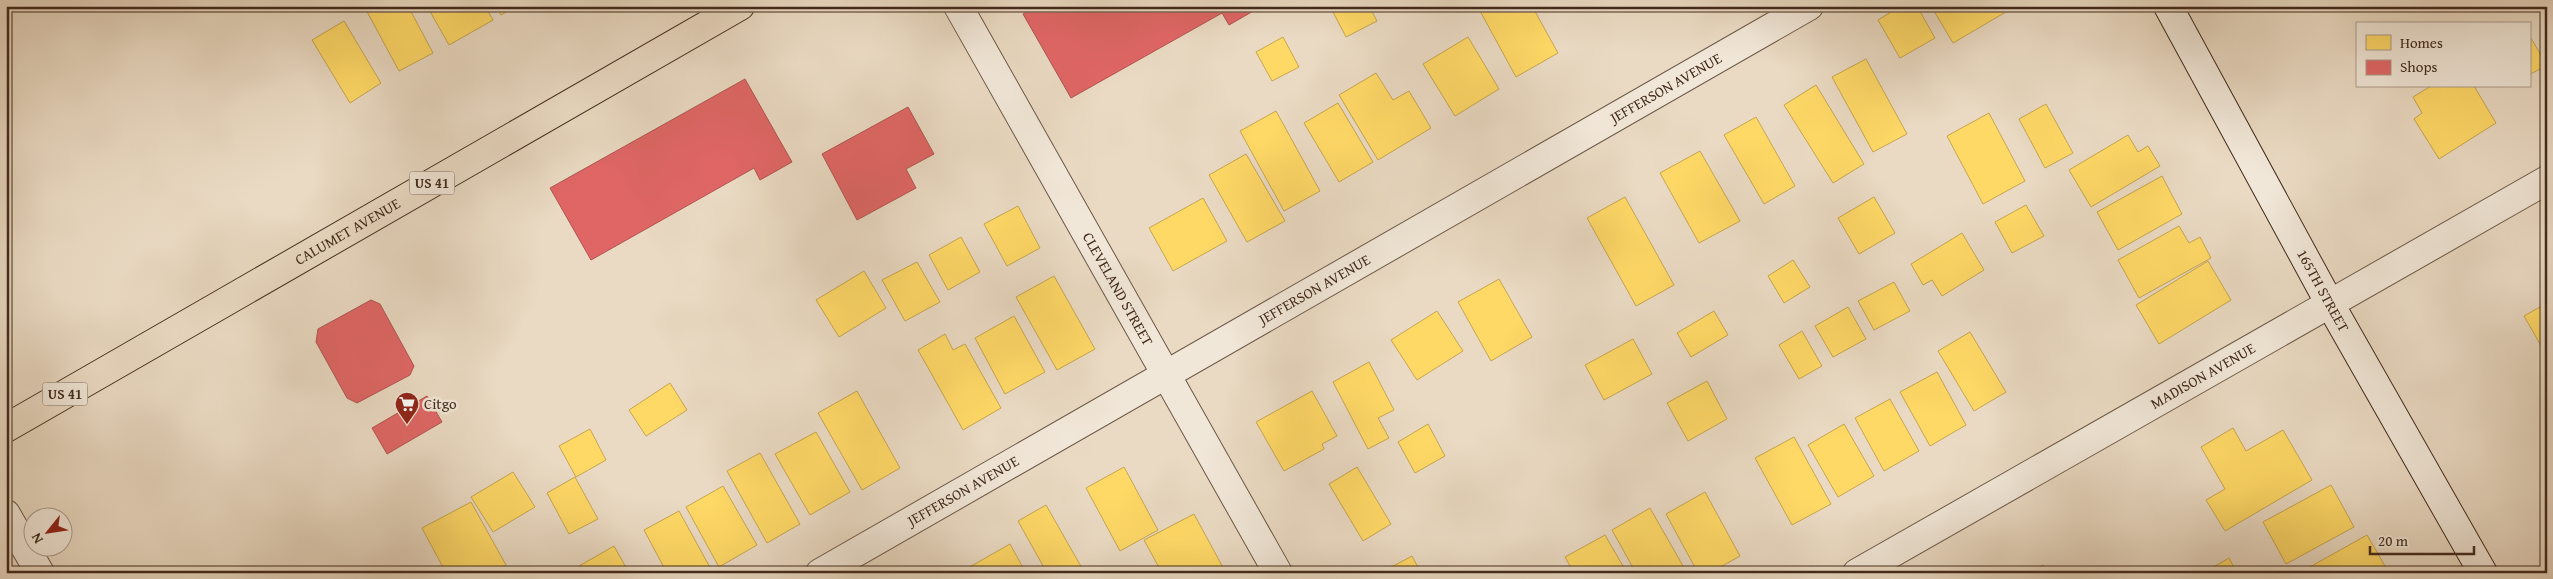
<svg xmlns="http://www.w3.org/2000/svg" width="2553" height="579" viewBox="0 0 2553 579" font-family="'Gentium Book Plus',serif">
  <rect width="100%" height="100%" fill="#eadac3"/>
  <filter id="stains"><feTurbulence type="fractalNoise" baseFrequency=".004" numOctaves="4"/><feColorMatrix values="0 0 0 0 .2 0 0 0 0 .09 0 0 0 0 .02 0 0 0 .5 -.17"/></filter>
  <radialGradient id="worn" r=".72"><stop offset=".6" stop-color="#630" stop-opacity="0"/><stop offset="1" stop-color="#630" stop-opacity=".3"/></radialGradient>
  <g fill="#ffd966" stroke="#c6a550">
    <polygon points="368,6 408,6 433,53 399,71 365,8"/>
    <polygon points="427,6 485,6 493,20 449,45"/>
    <polygon points="496,6 517,6 501,15"/>
    <polygon points="1343,6 1369,6 1377,21 1346,37 1333,12"/>
    <polygon points="1484,6 1532,6 1558,53 1516,77 1479,9"/>
    <polygon points="1901,6 1917,6 1935,38 1900,58 1878,20"/>
    <polygon points="1931,6 2016,6 1953,43"/>
    <polygon points="344,21 381,83 350,103 312,40"/>
    <polygon points="2529,35 2547,65 2529,75"/>
    <polygon points="1283,37 1299,67 1272,81 1256,52"/>
    <polygon points="1468,37 1499,89 1455,116 1423,64"/>
    <polygon points="1866,59 1907,134 1873,152 1832,77"/>
    <polygon points="1376,73 1393,100 1409,91 1431,128 1378,160 1339,95"/>
    <polygon points="1816,85 1864,164 1833,183 1784,105"/>
    <polygon points="2431,86 2474,86 2496,123 2439,159 2414,119 2422,113 2413,97"/>
    <polygon points="1338,103 1373,162 1339,182 1304,123"/>
    <polygon points="2046,104 2073,153 2045,168 2019,119"/>
    <polygon points="1276,111 1320,191 1284,211 1240,131"/>
    <polygon points="1989,113 2025,181 1983,204 1947,136"/>
    <polygon points="1756,117 1795,186 1764,204 1724,135"/>
    <polygon points="2128,135 2138,152 2148,146 2160,166 2091,207 2069,170"/>
    <polygon points="1700,151 1740,221 1699,243 1660,173"/>
    <polygon points="1246,154 1285,221 1247,242 1209,175"/>
    <polygon points="2162,176 2182,214 2118,250 2097,212"/>
    <polygon points="1625,197 1674,285 1636,306 1587,218"/>
    <polygon points="1874,197 1895,233 1859,254 1838,218"/>
    <polygon points="1203,198 1227,241 1173,271 1149,228"/>
    <polygon points="2026,205 2044,236 2012,253 1995,222"/>
    <polygon points="1018,206 1040,248 1007,266 984,224"/>
    <polygon points="2179,226 2189,243 2200,237 2211,258 2139,298 2118,260"/>
    <polygon points="1962,233 1984,270 1942,296 1932,280 1923,285 1911,264"/>
    <polygon points="961,237 980,272 948,290 929,255"/>
    <polygon points="1793,260 1810,287 1784,303 1768,276"/>
    <polygon points="2208,261 2231,300 2159,344 2136,305"/>
    <polygon points="917,262 940,302 905,321 882,280"/>
    <polygon points="864,271 886,308 839,337 816,300"/>
    <polygon points="1054,276 1095,349 1057,370 1016,297"/>
    <polygon points="1499,279 1532,337 1491,361 1458,302"/>
    <polygon points="1894,282 1910,311 1874,330 1858,301"/>
    <polygon points="2547,303 2547,350 2544,351 2524,316"/>
    <polygon points="1848,307 1866,339 1833,357 1815,326"/>
    <polygon points="1437,311 1463,351 1417,380 1391,340"/>
    <polygon points="1714,311 1728,335 1691,357 1677,333"/>
    <polygon points="1014,316 1045,372 1005,394 975,338"/>
    <polygon points="1802,331 1822,366 1799,379 1779,345"/>
    <polygon points="1970,332 2006,392 1974,411 1938,351"/>
    <polygon points="945,334 953,350 965,344 1001,408 963,430 918,350"/>
    <polygon points="1633,339 1652,374 1604,400 1585,365"/>
    <polygon points="1369,362 1394,410 1378,418 1389,438 1368,449 1333,382"/>
    <polygon points="1937,372 1966,425 1930,446 1900,392"/>
    <polygon points="1707,381 1727,419 1688,441 1667,403"/>
    <polygon points="670,383 687,410 646,436 629,410"/>
    <polygon points="857,391 900,468 862,490 818,413"/>
    <polygon points="1312,391 1337,436 1322,444 1324,449 1284,471 1256,422"/>
    <polygon points="1890,399 1919,451 1884,471 1855,418"/>
    <polygon points="1428,424 1445,456 1415,473 1398,442"/>
    <polygon points="1844,424 1874,476 1838,497 1808,445"/>
    <polygon points="2233,428 2246,451 2283,430 2312,480 2225,531 2206,500 2225,489 2201,447"/>
    <polygon points="590,429 606,460 576,477 559,446"/>
    <polygon points="816,432 850,492 810,515 775,454"/>
    <polygon points="1794,437 1831,504 1792,525 1755,458"/>
    <polygon points="760,453 800,524 767,543 727,471"/>
    <polygon points="1124,467 1158,530 1120,551 1086,488"/>
    <polygon points="1357,467 1391,524 1363,541 1329,484"/>
    <polygon points="513,472 535,507 493,532 471,497"/>
    <polygon points="575,477 598,519 569,534 547,493"/>
    <polygon points="2331,485 2354,527 2286,564 2263,522"/>
    <polygon points="723,486 757,545 719,567 686,507"/>
    <polygon points="1705,492 1740,556 1710,573 1698,573 1666,514"/>
    <polygon points="471,502 506,565 492,573 446,573 422,528"/>
    <polygon points="1046,505 1083,570 1078,573 1047,573 1018,521"/>
    <polygon points="1650,508 1687,573 1636,573 1612,530"/>
    <polygon points="679,511 713,573 667,573 644,530"/>
    <polygon points="1194,514 1226,573 1162,573 1144,540"/>
    <polygon points="1605,535 1627,573 1574,573 1565,557"/>
    <polygon points="2367,535 2389,573 2299,573"/>
    <polygon points="1010,544 1026,573 959,573"/>
    <polygon points="614,546 629,573 583,573 579,566"/>
    <polygon points="1412,556 1421,573 1380,573"/>
    <polygon points="2229,558 2237,573 2203,573"/>
    <polygon points="2043,565 2047,573 2029,573"/>
  </g>
  <g fill="#e06666" stroke="#b15450">
    <polygon points="1038,6 1262,6 1229,25 1222,13 1071,98 1023,14"/>
    <polygon points="745,79 792,162 760,180 754,168 591,260 550,188"/>
    <polygon points="908,107 934,154 906,169 916,188 857,220 822,154"/>
    <polygon points="371,300 380,304 414,366 410,375 357,403 347,398 316,342 318,329"/>
    <polygon points="427,396 442,422 387,454 372,428"/>
  </g>
  <g fill="none" stroke-linecap="round" stroke-linejoin="round">
    <defs>
      <g id="minor">
        <path id="s1" d="M 958,6 L 1278,573"/>
        <polyline points="6,514 40,573"/>
        <path id="s2" d="M 820,573 L 1809,6"/>
        <path id="s3" d="M 1857,573 L 2547,180"/>
      </g>
      <g id="secondary">
        <path id="s4" d="M 2168,6 L 2330,304 L 2483,573"/>
      </g>
      <g id="primary">
        <path id="s5" d="M 6,428 L 740,6"/>
      </g>
    </defs>
    <use href="#minor" stroke="#6c5746" stroke-width="30"/>
    <use href="#secondary" stroke="#422b1c" stroke-width="30"/>
    <use href="#primary" stroke="#422b1c" stroke-width="30"/>
    <use href="#minor" stroke="#f1e7d8" stroke-width="28"/>
    <use href="#secondary" stroke="#f1e7d8" stroke-width="28"/>
    <use href="#primary" stroke="#eadac3" stroke-width="28"/>
  </g>
  <defs>
    <symbol id="supermarket-pin" viewBox="-11 -11 22 30"><path d="M0 17L-7.5 6A9.5 9.5 0 1 1 7.5 6Z" fill="#8f2418" stroke="#f1e7d8"/><path d="M-6-5.5h2.5l.6 2H6L4.5 2H-2.5L-4.4-4H-6ZM-1.5 3.2a1.3 1.3 0 1 0 .1 0ZM3 3.2a1.3 1.3 0 1 0 .1 0Z" fill="#fff"/></symbol>
  </defs>
  <g fill-rule="evenodd">
    <use href="#supermarket-pin" x="393" y="390" width="28" height="38"/>
  </g>
  <g text-anchor="middle" stroke-width="5" stroke-linejoin="round" paint-order="stroke">
    <g fill="#f1e7d8" stroke="#766354" stroke-width="1">
      <rect x="409.5" y="171.5" width="45" height="23" rx="4"/>
      <rect x="42.5" y="382.5" width="45" height="23" rx="4"/>
    </g>
    <g font-size="14" font-weight="bold" fill="#422b1c">
      <text x="432" y="188">US 41</text>
      <text x="65" y="399">US 41</text>
    </g>
    <g font-size="15" fill="#422b1c" stroke="#f1e7d8">
      <text dy="5" stroke="none"><textPath href="#s2" startOffset="975">JEFFERSON AVENUE</textPath></text>
      <text dy="5" stroke="none"><textPath href="#s5" startOffset="394">CALUMET AVENUE</textPath></text>
      <text dy="5" stroke="none"><textPath href="#s1" startOffset="325">CLEVELAND STREET</textPath></text>
      <text dy="5" stroke="none"><textPath href="#s2" startOffset="570">JEFFERSON AVENUE</textPath></text>
      <text dy="5" stroke="none"><textPath href="#s4" startOffset="324">165TH STREET</textPath></text>
      <text dy="5" stroke="none"><textPath href="#s3" startOffset="398">MADISON AVENUE</textPath></text>
      <text dy="5" stroke="none"><textPath href="#s2" startOffset="165">JEFFERSON AVENUE</textPath></text>
    </g>
    <g font-size="15" fill="#422b1c" stroke="#f1e7d8" text-anchor="start">
      <text x="424" y="409">Citgo</text>
    </g>
  </g>
  <rect width="2553" height="579" fill="none" stroke="#eadac3" stroke-width="25"/>
  <rect x="8" y="8" width="2538" height="564" fill="none" stroke="#422b1c" stroke-width="2.5"/>
  <rect x="12" y="12" width="2528" height="554" fill="none" stroke="#422b1c"/>
  <rect x="2356" y="22" width="175" height="65" fill="#f1e7d8" stroke="#ab9c8d"/>
  <rect x="2366" y="35" width="25" height="15" fill="#ffd966" stroke="#ab9c8d"/>
  <text x="2400" y="48" font-size="15" fill="#422b1c">Homes</text>
  <rect x="2366" y="60" width="25" height="15" fill="#e06666" stroke="#ab9c8d"/>
  <text x="2400" y="72" font-size="15" fill="#422b1c">Shops</text>
  <g transform="translate(48 532) rotate(240)"><circle r="24" fill="#f1e7d8" stroke="#ab9c8d"/>
  <path d="M0-4L9 19L0 12L-9 19Z" fill="#8f2418"/>
  <text y="-8" font-size="14" font-weight="bold" text-anchor="middle" fill="#422b1c">N</text>
  </g>
  <path d="M2370 546v8h104v-8" fill="none" stroke="#422b1c" stroke-width="2.5"/>
  <text x="2378" y="546" font-size="15" fill="#422b1c" stroke="#f1e7d8" stroke-width="4" paint-order="stroke">20 m</text>
  <rect width="100%" height="100%" filter="url(#stains)"/>
  <rect width="100%" height="100%" fill="url(#worn)"/>
</svg>
